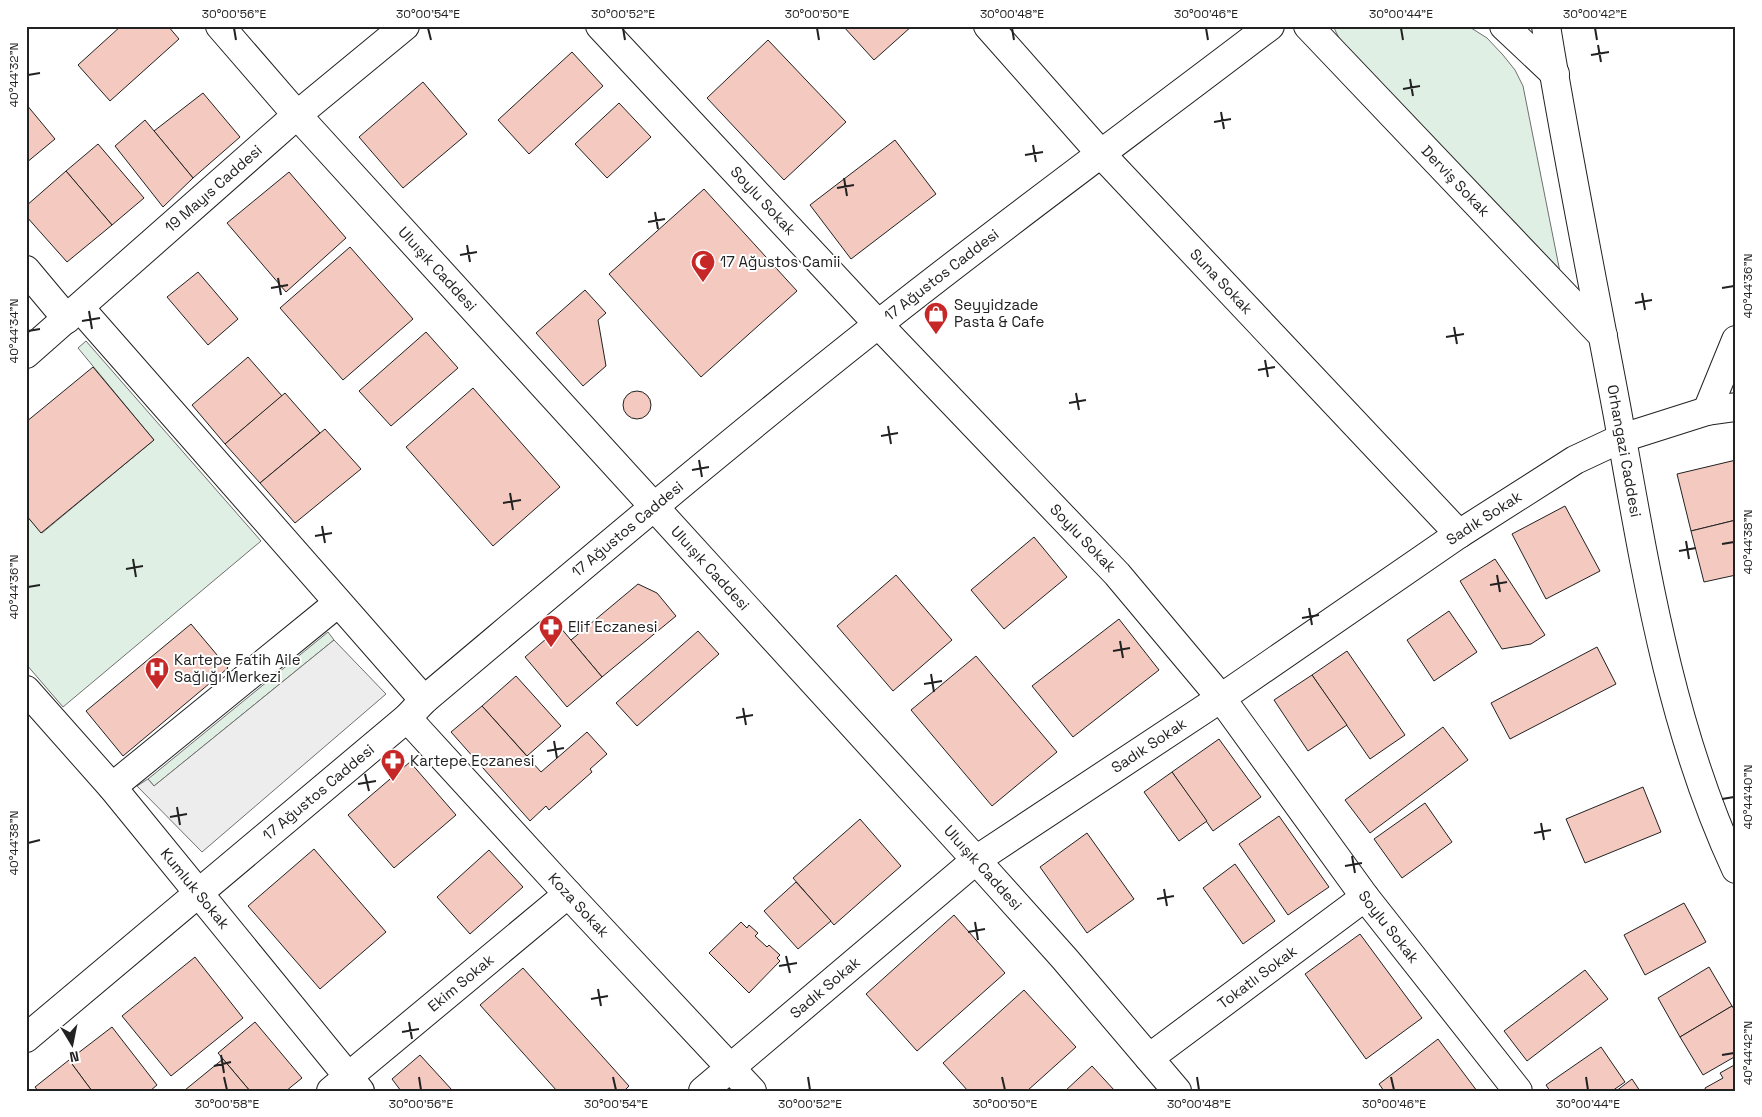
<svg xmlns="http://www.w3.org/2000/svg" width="1762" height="1117" viewBox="0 0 1762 1117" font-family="'Space Grotesk',sans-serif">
  <rect width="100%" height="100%" fill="#fff"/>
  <g fill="#e0efe3" stroke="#6f6f6f">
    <polygon points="1333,26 1468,26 1487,38 1503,55 1515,70 1523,86 1561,277 1339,38"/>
    <polygon points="86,341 261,541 63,707 26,664 26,515 42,533 154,440 78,348"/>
    <polygon points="328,632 334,640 154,786 148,779"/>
  </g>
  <polygon fill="#ededed" stroke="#6f6f6f" points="334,640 386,694 202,852 137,786 148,779 154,786"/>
  <g fill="#f3c9c0" stroke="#222">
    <polygon points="121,26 168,26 179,39 110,101 78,65"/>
    <polygon points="843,26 912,26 874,60"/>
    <polygon points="768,40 846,122 784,180 707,98"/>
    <polygon points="572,52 603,86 529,154 498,120"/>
    <polygon points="423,82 467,134 403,188 359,137"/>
    <polygon points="203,93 240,137 193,178 154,131"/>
    <polygon points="619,103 651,137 607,178 575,144"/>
    <polygon points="26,104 55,139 26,163"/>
    <polygon points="145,120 193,178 163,207 115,146"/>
    <polygon points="895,140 936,194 851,259 810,205"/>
    <polygon points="98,144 144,198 112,225 66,171"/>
    <polygon points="66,171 112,225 67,262 26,216 26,206"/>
    <polygon points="289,172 346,238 286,292 227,223"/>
    <polygon points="704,189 797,291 701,377 609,274"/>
    <polygon points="350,247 413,319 343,380 280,308"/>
    <polygon points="198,272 238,319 208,345 167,297"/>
    <polygon points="585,290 606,313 598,320 606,366 583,386 536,333"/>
    <polygon points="426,332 458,368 391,426 359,391"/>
    <polygon points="248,357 282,396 225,444 192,405"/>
    <polygon points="93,367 154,440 41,533 26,515 26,422"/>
    <polygon points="473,388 560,487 493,546 406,447"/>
    <circle cx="637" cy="405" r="14"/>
    <polygon points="285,393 320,433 260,483 225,444"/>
    <polygon points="325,429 361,469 295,523 260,483"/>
    <polygon points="1736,460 1736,520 1691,531 1677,474"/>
    <polygon points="1565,506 1600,571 1546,599 1512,534"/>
    <polygon points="1736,520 1736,575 1704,582 1691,531"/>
    <polygon points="1034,537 1067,577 1004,629 971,590"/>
    <polygon points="1495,559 1545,635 1531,644 1502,649 1460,581"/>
    <polygon points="896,575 952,640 893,691 837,626"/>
    <polygon points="638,584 657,593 676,616 602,677 571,640"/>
    <polygon points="1449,611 1477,652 1434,681 1407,640"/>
    <polygon points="1119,619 1159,670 1073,737 1032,686"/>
    <polygon points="191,624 228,668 123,756 86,711"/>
    <polygon points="560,627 602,677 567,707 525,657"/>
    <polygon points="698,631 719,654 637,726 616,703"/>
    <polygon points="1597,647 1616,684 1510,739 1491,703"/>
    <polygon points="1347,651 1405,735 1370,759 1312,675"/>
    <polygon points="976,656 1057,752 992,806 911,710"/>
    <polygon points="1312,675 1347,725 1308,751 1274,700"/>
    <polygon points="516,676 561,726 527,756 482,706"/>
    <polygon points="482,706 541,772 587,732 607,754 590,769 592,772 549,810 546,806 530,821 451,732"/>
    <polygon points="1443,727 1468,760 1370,833 1345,800"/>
    <polygon points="1219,739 1261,797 1213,831 1172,772"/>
    <polygon points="410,762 456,815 394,868 348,815"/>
    <polygon points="1172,772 1207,821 1179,841 1144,792"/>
    <polygon points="1643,787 1661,832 1585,863 1566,819"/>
    <polygon points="1425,803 1452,842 1402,878 1374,839"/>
    <polygon points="1279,816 1329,887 1288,915 1239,844"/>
    <polygon points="860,819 901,866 834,925 793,878"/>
    <polygon points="1087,833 1134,899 1087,933 1040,867"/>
    <polygon points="314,849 386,932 320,989 248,906"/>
    <polygon points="489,850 523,887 470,934 437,897"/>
    <polygon points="1235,864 1275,921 1243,944 1203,888"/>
    <polygon points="796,882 831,921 798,949 764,911"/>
    <polygon points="1684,903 1706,942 1645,975 1624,935"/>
    <polygon points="954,915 1005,973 917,1051 866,994"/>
    <polygon points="741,922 747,928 749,925 758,933 755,936 767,947 769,945 780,955 777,958 780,961 749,993 709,953"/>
    <polygon points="1360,934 1422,1018 1366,1059 1305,974"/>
    <polygon points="195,957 243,1018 171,1076 122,1016"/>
    <polygon points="1709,967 1732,1006 1680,1037 1658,998"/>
    <polygon points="523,968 629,1086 624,1091 557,1091 480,1005"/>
    <polygon points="1585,970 1608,999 1527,1061 1504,1031"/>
    <polygon points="1024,990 1076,1047 1027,1091 968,1091 943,1063"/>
    <polygon points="1732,1006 1736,1012 1736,1056 1703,1075 1680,1037"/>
    <polygon points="255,1022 302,1078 286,1091 250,1091 218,1053"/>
    <polygon points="112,1027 157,1085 150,1091 92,1091 69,1060"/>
    <polygon points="1438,1039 1477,1091 1384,1091 1379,1084"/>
    <polygon points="1601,1047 1625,1082 1612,1091 1550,1091 1546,1085"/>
    <polygon points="420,1055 452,1090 452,1091 401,1091 392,1079"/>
    <polygon points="223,1059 250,1091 186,1091 185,1090"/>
    <polygon points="69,1060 92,1091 38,1091 35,1087"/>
    <polygon points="1736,1064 1736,1091 1706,1091 1705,1088 1723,1078 1720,1073"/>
    <polygon points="1092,1066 1115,1091 1065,1091"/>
    <polygon points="1632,1079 1640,1091 1616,1091"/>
  </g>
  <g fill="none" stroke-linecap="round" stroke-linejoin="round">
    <defs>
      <g id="minor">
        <path id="s1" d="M 220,26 L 297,115 L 976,860 L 1064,958 L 1177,1091"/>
        <path id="s2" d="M 600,26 L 878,324 L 1117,574 L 1221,698 L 1365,897 L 1518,1091"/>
        <path id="s3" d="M 988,26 L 1102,155 L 1459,534"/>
        <path id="s4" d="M 1308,26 L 1603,336"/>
        <polyline points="1504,26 1555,74"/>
        <path id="s5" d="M 1546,26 C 1567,155 1593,283 1617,411 C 1645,566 1669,725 1736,869"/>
        <polyline points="26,270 67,319"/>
        <polyline points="80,308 424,700"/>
        <path id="s6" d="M 26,354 L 297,115 L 405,26"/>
        <polyline points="1707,411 1736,340"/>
        <path id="s7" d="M 26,690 L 112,787 L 360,1091"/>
        <path id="s8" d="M 407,718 L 568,894 L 752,1091"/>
        <polyline points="112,787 338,603"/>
        <path id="s9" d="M 26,1038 L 407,718 L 424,700 C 574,574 723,447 876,326 C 1006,223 1139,126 1270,26"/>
        <path id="s10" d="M 1149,1058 L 1365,897"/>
        <path id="s11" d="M 331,1091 L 568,894"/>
        <path id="s12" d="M 703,1091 L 976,860 L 1221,698 L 1459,534 L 1575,460 L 1622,438 L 1707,411 L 1736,407"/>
      </g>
    </defs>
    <use href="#minor" stroke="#222" stroke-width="30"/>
    <use href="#minor" stroke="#fff" stroke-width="28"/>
  </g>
  <path fill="none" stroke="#222" stroke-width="2" d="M 234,28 L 236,40M 428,28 L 431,40M 623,28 L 625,40M 817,28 L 819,40M 1012,28 L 1014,40M 1206,28 L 1208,40M 1401,28 L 1403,40M 1595,28 L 1597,40M 1598,45 L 1601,62M 1591,55 L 1609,52M 28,75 L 40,73M 1410,79 L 1413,96M 1403,89 L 1420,86M 1221,112 L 1224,129M 1214,122 L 1231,119M 1033,145 L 1036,162M 1025,155 L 1043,152M 844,178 L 847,196M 837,188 L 854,185M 655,212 L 658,229M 648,222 L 665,219M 467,245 L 470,262M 460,255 L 477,252M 278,278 L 281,295M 271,288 L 288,285M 1722,288 L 1734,286M 1642,293 L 1645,310M 1635,303 L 1652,300M 89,311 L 92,329M 82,321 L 100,318M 1454,327 L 1457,344M 28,331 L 40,329M 1446,337 L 1464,334M 1265,360 L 1268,377M 1258,370 L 1275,367M 1076,393 L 1079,410M 1069,403 L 1086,400M 888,426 L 891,444M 881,436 L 898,433M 699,460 L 702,477M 692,470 L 709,467M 510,493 L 513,510M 503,503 L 521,500M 322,526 L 325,543M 315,536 L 332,533M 1686,541 L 1689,559M 1722,544 L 1734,542M 1679,551 L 1696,548M 133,559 L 136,577M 126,569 L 143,566M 1497,575 L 1500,592M 1490,585 L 1507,582M 28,587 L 40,585M 1309,608 L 1312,625M 1302,618 L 1319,615M 1120,641 L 1123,658M 1113,651 L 1130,648M 931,674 L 934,692M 924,684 L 942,681M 743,708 L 746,725M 736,718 L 753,715M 554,741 L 557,758M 547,751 L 564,748M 365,774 L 369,791M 358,784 L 376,781M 1722,799 L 1734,797M 177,807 L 180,825M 170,817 L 187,814M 1541,823 L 1544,840M 1534,833 L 1551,830M 28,843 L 40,840M 1352,856 L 1355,873M 1345,866 L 1362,863M 1164,889 L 1167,906M 1157,899 L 1174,896M 975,922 L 978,940M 968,932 L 985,929M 786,956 L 790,973M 779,966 L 797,963M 598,989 L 601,1006M 591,999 L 608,996M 409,1022 L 412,1039M 402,1032 L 419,1029M 221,1055 L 224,1073M 1722,1055 L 1734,1053M 214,1066 L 231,1062M 224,1077 L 227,1090M 419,1077 L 421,1090M 613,1077 L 616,1090M 808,1077 L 810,1090M 1002,1077 L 1005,1090M 1197,1077 L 1199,1090M 1391,1077 L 1394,1090M 1586,1077 L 1588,1090"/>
  <defs>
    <symbol id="mosque-pin" viewBox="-11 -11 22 30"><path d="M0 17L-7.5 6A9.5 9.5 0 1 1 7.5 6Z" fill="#c62828" stroke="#fff"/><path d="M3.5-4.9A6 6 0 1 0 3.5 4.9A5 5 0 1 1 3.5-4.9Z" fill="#fff"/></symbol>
    <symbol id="shop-pin" viewBox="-11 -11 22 30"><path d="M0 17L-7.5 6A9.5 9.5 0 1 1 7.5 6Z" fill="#c62828" stroke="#fff"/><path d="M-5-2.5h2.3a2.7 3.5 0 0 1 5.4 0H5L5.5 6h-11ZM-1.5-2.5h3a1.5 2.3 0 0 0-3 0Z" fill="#fff"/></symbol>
    <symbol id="pharmacy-pin" viewBox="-11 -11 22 30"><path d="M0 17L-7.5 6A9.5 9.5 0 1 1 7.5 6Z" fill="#c62828" stroke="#fff"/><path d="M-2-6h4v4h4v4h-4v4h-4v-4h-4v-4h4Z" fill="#fff"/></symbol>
    <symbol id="hospital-pin" viewBox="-11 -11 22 30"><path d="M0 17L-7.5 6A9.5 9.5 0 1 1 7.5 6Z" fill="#c62828" stroke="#fff"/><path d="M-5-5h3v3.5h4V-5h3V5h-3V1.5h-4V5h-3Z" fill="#fff"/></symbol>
  </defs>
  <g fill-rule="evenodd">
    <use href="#mosque-pin" x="689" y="248" width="28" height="38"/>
    <use href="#shop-pin" x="922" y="300" width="28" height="38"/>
    <use href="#pharmacy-pin" x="537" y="613" width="28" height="38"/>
    <use href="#hospital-pin" x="143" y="655" width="28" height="38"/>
    <use href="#pharmacy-pin" x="379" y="747" width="28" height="38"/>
  </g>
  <g text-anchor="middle" stroke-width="4" stroke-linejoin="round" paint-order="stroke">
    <g font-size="15" fill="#222" stroke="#fff">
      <text dy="5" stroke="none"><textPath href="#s4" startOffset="214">Derviş Sokak</textPath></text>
      <text dy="5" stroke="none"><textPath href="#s6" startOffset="250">19 Mayıs Caddesi</textPath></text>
      <text dy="5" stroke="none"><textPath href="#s2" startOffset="239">Soylu Sokak</textPath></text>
      <text dy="5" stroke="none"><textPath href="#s1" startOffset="326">Uluışık Caddesi</textPath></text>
      <text dy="5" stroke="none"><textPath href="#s9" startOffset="1192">17 Ağustos Caddesi</textPath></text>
      <text dy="5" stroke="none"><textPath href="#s3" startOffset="346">Suna Sokak</textPath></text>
      <text dy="5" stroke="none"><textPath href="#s5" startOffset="432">Orhangazi Caddesi</textPath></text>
      <text dy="5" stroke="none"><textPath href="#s12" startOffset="970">Sadık Sokak</textPath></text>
      <text dy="5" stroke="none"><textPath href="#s9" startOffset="788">17 Ağustos Caddesi</textPath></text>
      <text dy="5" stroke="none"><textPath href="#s2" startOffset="704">Soylu Sokak</textPath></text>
      <text dy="5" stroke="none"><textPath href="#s1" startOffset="731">Uluışık Caddesi</textPath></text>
      <text dy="5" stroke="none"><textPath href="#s12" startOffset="565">Sadık Sokak</textPath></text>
      <text dy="5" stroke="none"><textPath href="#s9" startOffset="382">17 Ağustos Caddesi</textPath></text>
      <text dy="5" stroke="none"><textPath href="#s1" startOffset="1136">Uluışık Caddesi</textPath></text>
      <text dy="5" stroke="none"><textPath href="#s7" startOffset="261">Kumluk Sokak</textPath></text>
      <text dy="5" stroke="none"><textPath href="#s8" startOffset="254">Koza Sokak</textPath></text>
      <text dy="5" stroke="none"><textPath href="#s2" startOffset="1199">Soylu Sokak</textPath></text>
      <text dy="5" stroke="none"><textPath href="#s10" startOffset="135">Tokatlı Sokak</textPath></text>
      <text dy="5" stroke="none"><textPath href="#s11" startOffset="169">Ekim Sokak</textPath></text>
      <text dy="5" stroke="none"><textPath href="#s12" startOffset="160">Sadık Sokak</textPath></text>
    </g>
    <g font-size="15" fill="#222" stroke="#fff" text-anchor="start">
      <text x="720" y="267">17 Ağustos Camii</text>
      <text x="954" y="310">Seyyidzade<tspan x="954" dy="17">Pasta &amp; Cafe</tspan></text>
      <text x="568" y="632">Elif Eczanesi</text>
      <text x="174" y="665">Kartepe Fatih Aile<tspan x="174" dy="17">Sağlığı Merkezi</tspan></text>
      <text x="410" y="766">Kartepe Eczanesi</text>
    </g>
  </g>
  <rect width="1762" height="1117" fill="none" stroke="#ffffff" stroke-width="55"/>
  <g transform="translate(72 1044) rotate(170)" stroke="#ffffff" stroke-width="4" paint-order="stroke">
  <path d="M0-4L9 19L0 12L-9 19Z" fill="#222222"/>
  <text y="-8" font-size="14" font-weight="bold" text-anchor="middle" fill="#222222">N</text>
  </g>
  <rect x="28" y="28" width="1706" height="1062" fill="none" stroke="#222" stroke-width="2"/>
  <g font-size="12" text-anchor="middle" fill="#222">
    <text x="234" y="18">30°00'56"E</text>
    <text x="428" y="18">30°00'54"E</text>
    <text x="623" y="18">30°00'52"E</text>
    <text x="817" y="18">30°00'50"E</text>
    <text x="1012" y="18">30°00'48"E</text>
    <text x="1206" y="18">30°00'46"E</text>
    <text x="1401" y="18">30°00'44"E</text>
    <text x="1595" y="18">30°00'42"E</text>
    <text transform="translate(14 75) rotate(-90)" y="4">40°44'32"N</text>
    <text transform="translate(1748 286) rotate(-90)" y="4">40°44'36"N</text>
    <text transform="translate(14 331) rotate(-90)" y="4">40°44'34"N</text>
    <text transform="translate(1748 542) rotate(-90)" y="4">40°44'38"N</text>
    <text transform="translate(14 587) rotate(-90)" y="4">40°44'36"N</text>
    <text transform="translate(1748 797) rotate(-90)" y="4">40°44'40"N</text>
    <text transform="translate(14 843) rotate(-90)" y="4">40°44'38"N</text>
    <text transform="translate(1748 1053) rotate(-90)" y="4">40°44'42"N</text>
    <text x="227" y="1108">30°00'58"E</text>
    <text x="421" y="1108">30°00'56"E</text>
    <text x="616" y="1108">30°00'54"E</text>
    <text x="810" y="1108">30°00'52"E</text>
    <text x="1005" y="1108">30°00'50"E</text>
    <text x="1199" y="1108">30°00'48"E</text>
    <text x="1394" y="1108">30°00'46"E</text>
    <text x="1588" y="1108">30°00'44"E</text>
  </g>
</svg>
